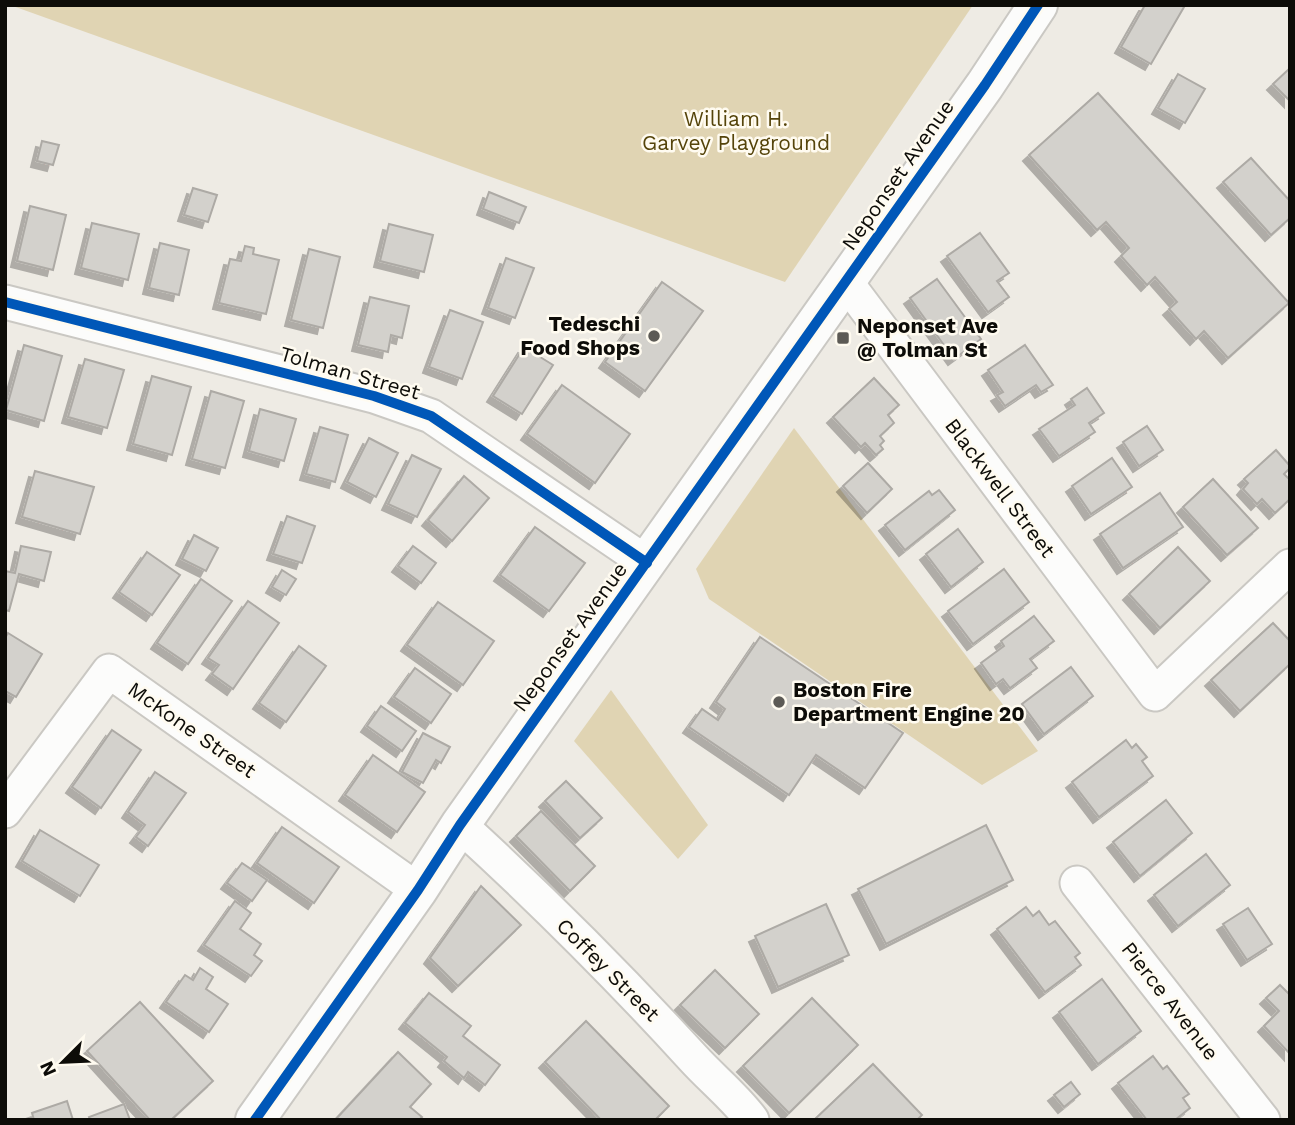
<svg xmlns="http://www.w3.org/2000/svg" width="1295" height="1125" viewBox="0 0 1295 1125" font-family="'Work Sans',sans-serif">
  <defs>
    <filter id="shadow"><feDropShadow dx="-6" dy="6" stdDeviation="0" flood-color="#0004"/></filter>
  </defs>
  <rect width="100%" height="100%" fill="#eeebe4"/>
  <g fill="#e0d4b3">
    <polygon points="10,5 973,5 785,282"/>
    <polygon points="794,428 1038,751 982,785 709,599 696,569"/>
    <polygon points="611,690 708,825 678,859 574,741"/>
  </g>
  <g fill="#d3d1cc" stroke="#adaaa5" stroke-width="2" filter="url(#shadow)">
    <polygon points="1145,5 1181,5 1184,7 1151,64 1121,47"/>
    <polygon points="1290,68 1290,101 1273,84"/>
    <polygon points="1178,74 1205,89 1185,123 1158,108"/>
    <polygon points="1098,93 1289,303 1228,358 1204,331 1196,339 1169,309 1177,302 1155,277 1147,285 1121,256 1129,248 1106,222 1097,230 1029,155"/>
    <polygon points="42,141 59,145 53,165 37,161"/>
    <polygon points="1251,158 1290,201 1290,218 1271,235 1223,182"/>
    <polygon points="193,188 217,195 208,222 184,215"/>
    <polygon points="489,192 526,207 519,223 483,209"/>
    <polygon points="30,206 66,215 53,270 17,261"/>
    <polygon points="92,223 139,234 128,280 81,268"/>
    <polygon points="389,224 433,235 424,272 380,261"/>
    <polygon points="980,233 1009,273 997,281 1009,297 988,312 947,256"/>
    <polygon points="160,243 189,250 179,295 149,288"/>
    <polygon points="245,246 254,248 253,254 279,260 266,314 219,303 230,259 241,261"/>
    <polygon points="309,249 340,257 323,328 291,320"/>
    <polygon points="506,258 534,268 515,318 488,308"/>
    <polygon points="937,279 981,339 954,359 910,298"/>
    <polygon points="662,282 703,311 645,391 605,362"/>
    <polygon points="370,297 409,306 402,338 391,335 388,352 358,345"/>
    <polygon points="450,310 483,322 462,379 429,367"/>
    <polygon points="24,345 62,356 44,421 6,410"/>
    <polygon points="1025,345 1053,385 1041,392 1036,385 1005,406 997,395 1003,392 988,370"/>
    <polygon points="524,347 553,365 522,414 493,396"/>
    <polygon points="85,359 124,370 107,428 68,417"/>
    <polygon points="152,376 191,387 172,455 133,444"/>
    <polygon points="874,378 899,405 888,415 894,423 880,436 884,441 880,445 883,449 876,455 865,443 861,447 833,417"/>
    <polygon points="562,385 630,434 595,483 527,434"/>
    <polygon points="1087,388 1104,413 1089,423 1095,432 1059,456 1039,429 1075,405 1071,399"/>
    <polygon points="211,391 244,401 225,468 192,459"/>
    <polygon points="260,409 296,419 284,461 249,451"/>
    <polygon points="1147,426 1163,450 1139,466 1123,442"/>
    <polygon points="320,427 348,435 335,482 306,474"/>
    <polygon points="369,438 398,453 376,497 347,482"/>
    <polygon points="1276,450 1290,466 1290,468 1284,474 1290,480 1290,499 1275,513 1262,499 1257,504 1243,489 1248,483 1244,479"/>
    <polygon points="412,455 441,469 417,517 388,504"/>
    <polygon points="1112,458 1132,487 1091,514 1072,486"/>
    <polygon points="868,463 892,489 867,513 843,486"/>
    <polygon points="35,471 94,487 80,534 22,517"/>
    <polygon points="464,476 489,498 452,541 428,520"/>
    <polygon points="1213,479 1258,528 1227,555 1183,507"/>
    <polygon points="939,490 955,510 905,550 885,525 929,491 932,495"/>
    <polygon points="1160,493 1183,527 1123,568 1100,534"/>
    <polygon points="287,516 315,526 302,563 273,554"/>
    <polygon points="535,527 585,563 549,611 500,575"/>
    <polygon points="958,529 983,562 951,587 926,554"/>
    <polygon points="194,535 218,548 206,571 182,559"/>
    <polygon points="21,546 51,552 44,581 19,574 9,611 5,610 5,571 15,573"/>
    <polygon points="413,546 436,563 421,583 398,566"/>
    <polygon points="1178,547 1210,581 1160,628 1129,594"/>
    <polygon points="147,552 180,575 152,615 119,592"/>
    <polygon points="1004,569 1029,602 973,644 948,611"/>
    <polygon points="282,570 296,579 286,595 272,587"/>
    <polygon points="201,579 232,601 188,664 157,643"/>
    <polygon points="248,601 279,623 233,689 212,674 219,665 208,658"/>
    <polygon points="438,602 494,641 463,685 407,645"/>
    <polygon points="1034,616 1054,641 1030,659 1037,668 1010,688 1003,679 996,684 981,663 1004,646 1001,641"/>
    <polygon points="1273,623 1290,641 1290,664 1240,711 1211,680"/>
    <polygon points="8,633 42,654 16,697 5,691 5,638"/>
    <polygon points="760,637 903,733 865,788 816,755 789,795 689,727 702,709 718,720 725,709 716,702"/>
    <polygon points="299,646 326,666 286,722 259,703"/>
    <polygon points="1071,667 1093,696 1044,734 1022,704"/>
    <polygon points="415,668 451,694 431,723 394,697"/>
    <polygon points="381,706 416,731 402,751 367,726"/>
    <polygon points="112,730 141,750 101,808 72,787"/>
    <polygon points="423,733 450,747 441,763 436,760 423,783 402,772"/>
    <polygon points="1126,740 1132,748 1136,744 1147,757 1142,761 1153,776 1099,817 1072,782"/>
    <polygon points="373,755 425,792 397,832 345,795"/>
    <polygon points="155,772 186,793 148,846 136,837 145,825 128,812"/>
    <polygon points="566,781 602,818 580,838 545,801"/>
    <polygon points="1166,800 1192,833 1140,876 1113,842"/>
    <polygon points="541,811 595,866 570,891 516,836"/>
    <polygon points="986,825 1013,880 886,944 858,889"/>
    <polygon points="282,827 339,867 314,903 257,863"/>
    <polygon points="40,830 99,865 80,896 22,861"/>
    <polygon points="1206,854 1230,885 1178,926 1154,895"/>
    <polygon points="242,863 267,880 252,901 227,883"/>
    <polygon points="481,886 521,925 458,986 430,958"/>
    <polygon points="235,901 251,913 240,929 261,944 254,955 262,961 251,976 204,945"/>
    <polygon points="826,904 849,955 778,987 755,936"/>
    <polygon points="1026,907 1033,916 1039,911 1049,925 1055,921 1080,953 1075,957 1081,965 1045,992 997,929"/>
    <polygon points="1248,908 1272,944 1247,960 1223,924"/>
    <polygon points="200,968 213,977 206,989 228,1004 209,1032 166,1002 185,975 193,980"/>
    <polygon points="715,970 759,1014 725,1048 680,1005"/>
    <polygon points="1102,979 1141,1031 1098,1064 1059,1012"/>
    <polygon points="1280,985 1290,995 1290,1054 1264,1026 1279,1011 1266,998"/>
    <polygon points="429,993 471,1026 463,1036 500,1065 485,1085 468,1072 464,1078 444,1061 447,1057 405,1023"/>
    <polygon points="812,998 858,1045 789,1113 743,1066"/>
    <polygon points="140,1002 213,1081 171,1120 150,1120 87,1051"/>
    <polygon points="586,1021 669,1106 655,1120 601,1120 545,1062"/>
    <polygon points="398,1052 431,1084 410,1107 422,1117 419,1120 337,1120 336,1119"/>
    <polygon points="1153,1056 1163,1069 1167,1066 1189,1094 1183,1098 1190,1108 1175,1120 1147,1120 1118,1083"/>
    <polygon points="873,1064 922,1115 917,1120 814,1120"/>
    <polygon points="1071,1082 1080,1094 1064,1107 1054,1095"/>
    <polygon points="67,1101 73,1120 34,1120 32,1113"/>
    <polygon points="124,1104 130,1120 90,1120 89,1117"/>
  </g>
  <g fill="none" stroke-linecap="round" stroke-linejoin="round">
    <defs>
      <g id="minor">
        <polyline points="846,282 1155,694 1290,566"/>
        <polyline points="5,302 374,396 431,416 647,563"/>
        <polyline points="5,811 109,671 418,890"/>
        <path d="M 460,825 C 541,899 619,977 693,1058 C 712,1079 735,1097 752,1120"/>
        <polyline points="1077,883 1263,1120"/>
      </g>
      <polyline id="secondary" points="255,1120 418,890 460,825 985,85 1038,5"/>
    </defs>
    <use href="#minor" stroke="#cac8c3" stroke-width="37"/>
    <use href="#secondary" stroke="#cac8c3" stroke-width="42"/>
    <use href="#minor" stroke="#fcfcfb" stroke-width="33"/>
    <use href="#secondary" stroke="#fcfcfb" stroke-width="38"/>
    <defs>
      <g id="cycleway">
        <polyline points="5,302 374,396 431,416 647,563"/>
        <polyline points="255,1120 418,890 460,825 985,85 1038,5"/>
      </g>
    </defs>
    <use href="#cycleway" stroke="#fffbf0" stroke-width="15"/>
    <use href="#cycleway" stroke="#0057b8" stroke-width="10"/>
  </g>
  <g fill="#5c5a55" stroke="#fffbf0" stroke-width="2.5">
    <circle cx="654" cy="336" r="7"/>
    <rect x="836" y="331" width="14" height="14" rx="3.5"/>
    <circle cx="779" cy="702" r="7"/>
  </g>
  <g text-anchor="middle" stroke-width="5" stroke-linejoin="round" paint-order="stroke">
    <g font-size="21" fill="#55440a" stroke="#fffbf0">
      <text x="736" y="126">William H.<tspan x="736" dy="24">Garvey Playground</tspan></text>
    </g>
    <g font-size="21" fill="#0d0c08" stroke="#fffbf0">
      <text transform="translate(898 175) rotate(-55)" y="7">Neponset Avenue</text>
      <text transform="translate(350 373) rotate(16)" y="7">Tolman Street</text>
      <text transform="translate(1000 488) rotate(53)" y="7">Blackwell Street</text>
      <text transform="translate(570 637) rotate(-54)" y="7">Neponset Avenue</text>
      <text transform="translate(192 730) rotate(35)" y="7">McKone Street</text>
      <text transform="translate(608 970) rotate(45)" y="7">Coffey Street</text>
      <text transform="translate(1170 1001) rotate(52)" y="7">Pierce Avenue</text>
    </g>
    <g font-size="21" font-weight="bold" fill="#0d0c08" stroke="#fffbf0" text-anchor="start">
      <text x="640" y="331" text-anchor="end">Tedeschi<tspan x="640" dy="24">Food Shops</tspan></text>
      <text x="857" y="333">Neponset Ave<tspan x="857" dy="24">@ Tolman St</tspan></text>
      <text x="793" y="697">Boston Fire<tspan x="793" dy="24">Department Engine 20</tspan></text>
    </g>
  </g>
  <rect width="1295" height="1125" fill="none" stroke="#0d0c08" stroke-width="14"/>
  <g transform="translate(63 1062) rotate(246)" stroke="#fffbf0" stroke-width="5" paint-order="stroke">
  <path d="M0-5L12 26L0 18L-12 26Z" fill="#0d0c08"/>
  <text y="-10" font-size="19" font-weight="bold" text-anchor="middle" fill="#0d0c08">N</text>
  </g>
</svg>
